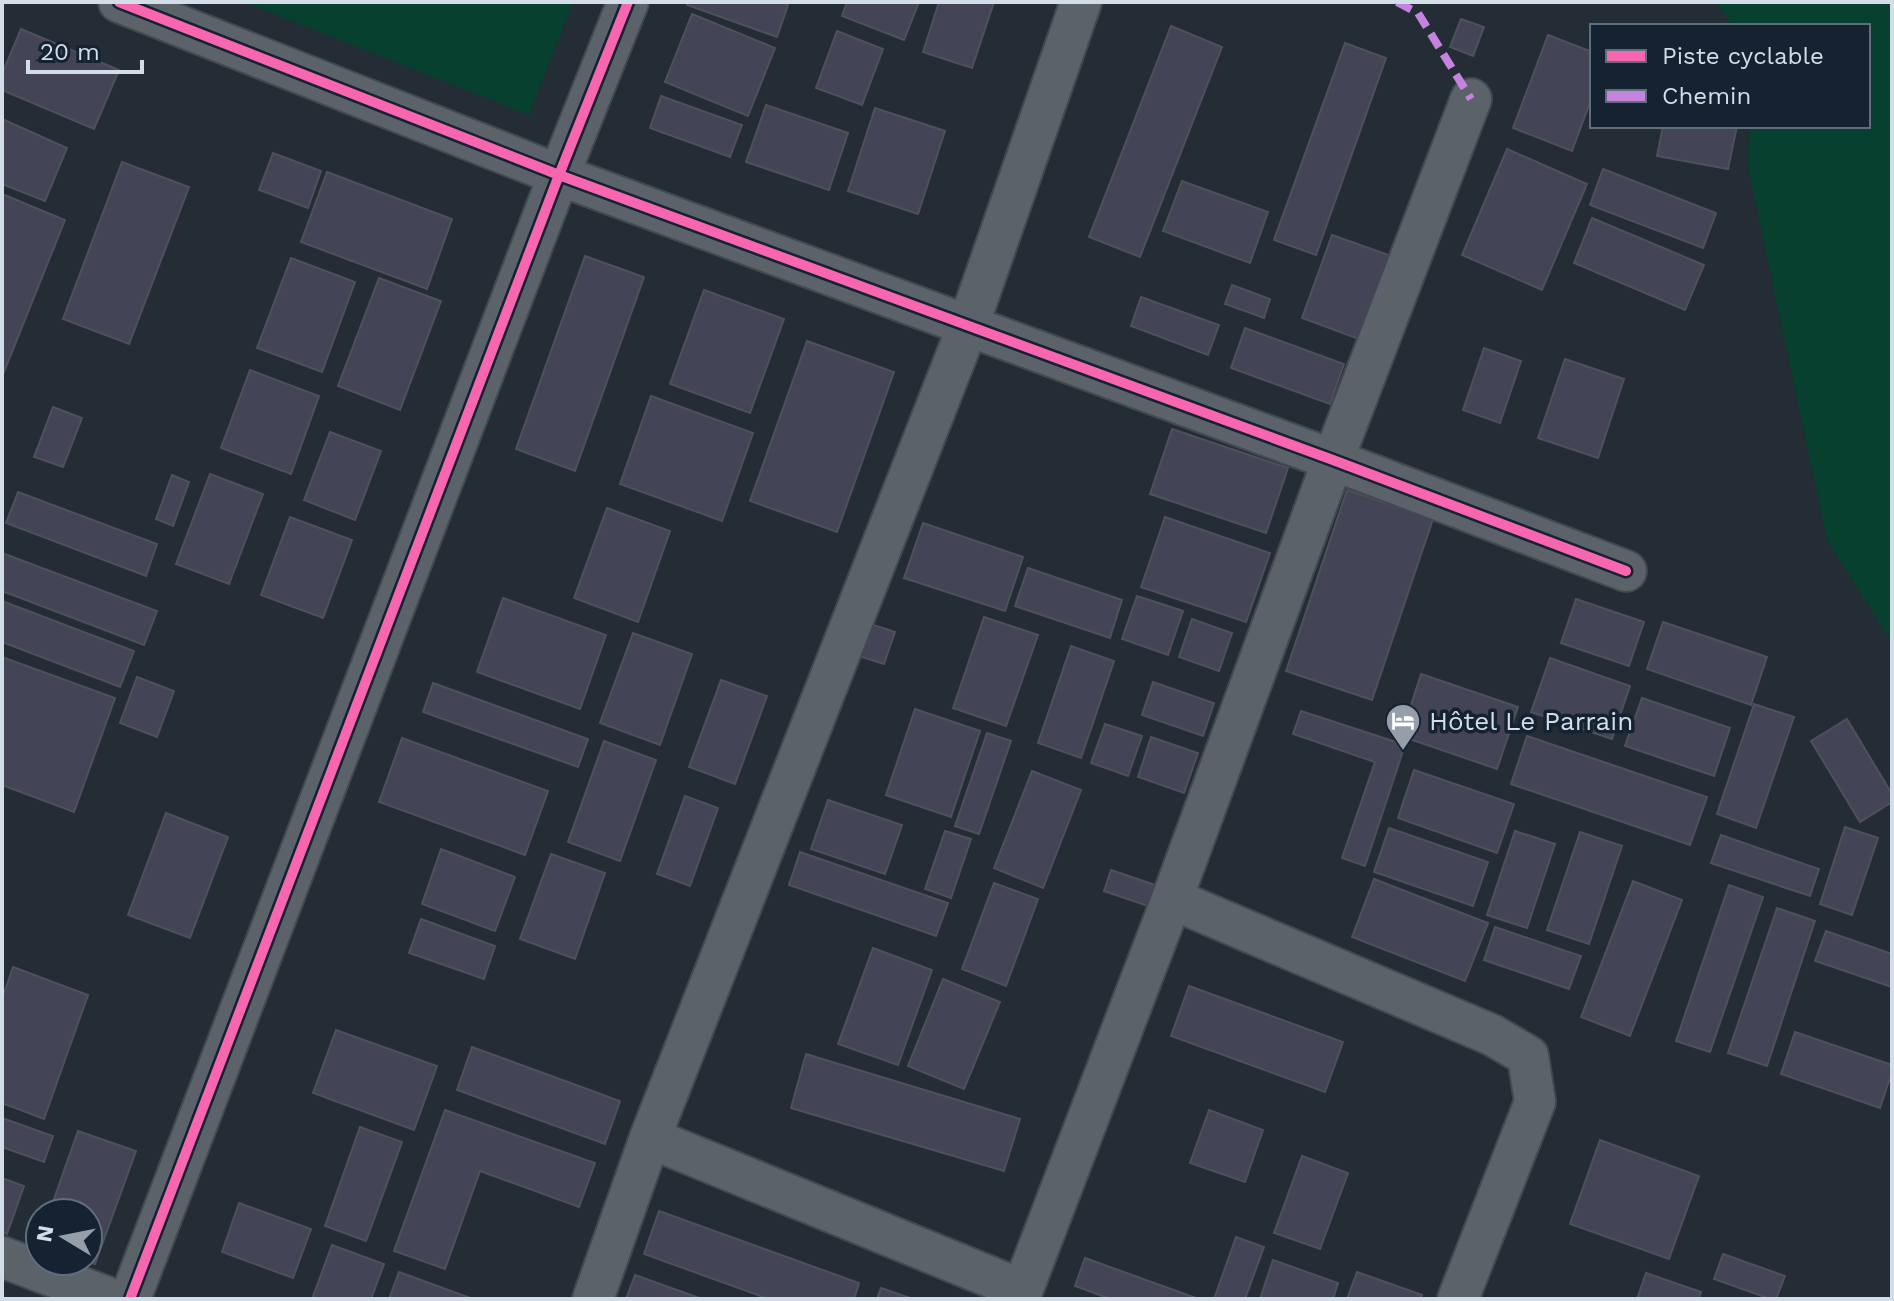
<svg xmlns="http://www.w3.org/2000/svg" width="1894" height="1301" viewBox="0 0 1894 1301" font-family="'Work Sans',sans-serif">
  <rect width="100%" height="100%" fill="#242c35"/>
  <g fill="#07402e">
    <polygon points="243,2 573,2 529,115"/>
    <polygon points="1716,2 1892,2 1892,643 1827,540 1748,168 1749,126 1868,126 1868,26 1732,26"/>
  </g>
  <g fill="#434456" stroke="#4e515a" stroke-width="2">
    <polygon points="688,2 780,2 788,5 777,37 687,5"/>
    <polygon points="847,2 919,2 904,40 842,16"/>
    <polygon points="939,2 994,2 972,68 923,52"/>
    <polygon points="692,14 775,48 748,116 665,82"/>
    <polygon points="1461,19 1484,27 1473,56 1450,47"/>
    <polygon points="1171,26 1222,47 1140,257 1089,237"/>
    <polygon points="21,29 119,70 94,129 2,90 2,74"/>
    <polygon points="837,31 883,49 862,105 816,88"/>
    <polygon points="1548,35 1592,52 1592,97 1572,151 1513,128"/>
    <polygon points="1345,43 1386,58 1316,255 1274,240"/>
    <polygon points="661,96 742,125 730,157 650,128"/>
    <polygon points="766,105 848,133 829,190 746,162"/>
    <polygon points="875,108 945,131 918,214 848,191"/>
    <polygon points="2,119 67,148 45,201 2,184"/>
    <polygon points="1663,126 1737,126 1728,169 1657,156"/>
    <polygon points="1507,149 1587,184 1542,290 1462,255"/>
    <polygon points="273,153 321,171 308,208 259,190"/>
    <polygon points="122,162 189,187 129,344 63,319"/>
    <polygon points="1603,169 1716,213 1703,248 1590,205"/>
    <polygon points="327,172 452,219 427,289 301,242"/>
    <polygon points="1182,181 1268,212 1250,263 1163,231"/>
    <polygon points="2,194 65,220 2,377"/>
    <polygon points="1592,218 1704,265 1685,310 1574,263"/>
    <polygon points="1332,235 1394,257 1364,341 1302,318"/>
    <polygon points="585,256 644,277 575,471 516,449"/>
    <polygon points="291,258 355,282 322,372 257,348"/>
    <polygon points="379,278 441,301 400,410 338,386"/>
    <polygon points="1232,285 1270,299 1264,318 1225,304"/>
    <polygon points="704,290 784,319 750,413 670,384"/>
    <polygon points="1141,297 1219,325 1208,355 1131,326"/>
    <polygon points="1245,328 1344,364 1330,404 1231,368"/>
    <polygon points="807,341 894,372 837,532 750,501"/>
    <polygon points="1484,348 1521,361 1500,423 1463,410"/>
    <polygon points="1565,359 1624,379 1598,458 1538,438"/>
    <polygon points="250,370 319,396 291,474 221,448"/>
    <polygon points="651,396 753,433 722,521 620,484"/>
    <polygon points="53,407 82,418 63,467 34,457"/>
    <polygon points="1172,429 1288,468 1266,533 1150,494"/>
    <polygon points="330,432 381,451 355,520 304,500"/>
    <polygon points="210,474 263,494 229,584 176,564"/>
    <polygon points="172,475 189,482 173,526 156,519"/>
    <polygon points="1347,490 1433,519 1372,700 1286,671"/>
    <polygon points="18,492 157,544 146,576 6,523"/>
    <polygon points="607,508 670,531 638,622 574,598"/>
    <polygon points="290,517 352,540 323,618 261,595"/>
    <polygon points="1165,517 1270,553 1246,622 1141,587"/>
    <polygon points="923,523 1023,557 1005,611 904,578"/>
    <polygon points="2,553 157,611 144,645 2,591"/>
    <polygon points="1028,568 1122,600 1110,638 1015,606"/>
    <polygon points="1137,596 1183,611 1168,655 1122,639"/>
    <polygon points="503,598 606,635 580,709 477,672"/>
    <polygon points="1576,599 1644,622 1629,666 1561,643"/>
    <polygon points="2,601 134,651 120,687 2,642"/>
    <polygon points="984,617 1038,635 1006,726 953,708"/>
    <polygon points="1192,619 1232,633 1219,671 1179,657"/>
    <polygon points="1663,622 1767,657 1751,705 1647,669"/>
    <polygon points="870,624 895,632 884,664 859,656"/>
    <polygon points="633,633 692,654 660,745 600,723"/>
    <polygon points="1071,646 1114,661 1081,758 1038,743"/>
    <polygon points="2,657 115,698 74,812 2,785"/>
    <polygon points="1550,658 1630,686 1612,739 1531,712"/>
    <polygon points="1421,674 1518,707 1497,769 1401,736"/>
    <polygon points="137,677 174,691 157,737 120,723"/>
    <polygon points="721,680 767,696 735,784 689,767"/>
    <polygon points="1153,682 1214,703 1203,736 1142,715"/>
    <polygon points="433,683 588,739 578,767 423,712"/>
    <polygon points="1642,698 1730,728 1714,776 1625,746"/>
    <polygon points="1754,704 1794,717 1756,828 1717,814"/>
    <polygon points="915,709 980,731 951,817 886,795"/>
    <polygon points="1301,711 1405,745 1365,866 1342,858 1375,762 1293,734"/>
    <polygon points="1847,719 1892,794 1892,802 1860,822 1811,741"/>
    <polygon points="1105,724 1142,736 1128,776 1091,763"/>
    <polygon points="987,733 1011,741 979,834 955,826"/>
    <polygon points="1527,736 1707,797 1690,845 1511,784"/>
    <polygon points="1151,737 1198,753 1184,793 1138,777"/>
    <polygon points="402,738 548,791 525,855 379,802"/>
    <polygon points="604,741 656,760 620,861 568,842"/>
    <polygon points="1414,770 1514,804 1497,853 1398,818"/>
    <polygon points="1032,771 1081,790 1043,888 994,868"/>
    <polygon points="685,796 718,808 690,886 657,874"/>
    <polygon points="828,800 902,825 885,874 811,849"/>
    <polygon points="166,813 228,837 190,938 128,915"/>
    <polygon points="1845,827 1878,838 1852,915 1820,904"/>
    <polygon points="1389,828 1488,862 1473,906 1374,872"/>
    <polygon points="945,831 971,839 951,898 925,889"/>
    <polygon points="1515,831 1555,844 1527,928 1487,915"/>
    <polygon points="1580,832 1622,846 1589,944 1547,930"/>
    <polygon points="1721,835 1819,869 1810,896 1711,863"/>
    <polygon points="441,849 515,877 495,931 422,904"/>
    <polygon points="800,852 948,903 936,936 789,885"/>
    <polygon points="551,854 605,873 575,959 520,939"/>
    <polygon points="1111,870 1158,886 1151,907 1104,891"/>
    <polygon points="1374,879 1488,923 1465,981 1352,937"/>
    <polygon points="1633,881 1682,900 1630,1036 1581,1017"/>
    <polygon points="994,883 1038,899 1006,986 962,969"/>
    <polygon points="1729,885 1763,897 1710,1052 1676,1041"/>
    <polygon points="1777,908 1815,921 1767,1066 1728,1053"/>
    <polygon points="421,919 495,946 484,979 409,953"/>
    <polygon points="1495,927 1581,956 1569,989 1484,960"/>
    <polygon points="1826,931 1892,954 1892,987 1815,961"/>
    <polygon points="873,948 932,970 898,1065 838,1044"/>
    <polygon points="13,967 88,995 44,1119 2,1103 2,999"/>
    <polygon points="943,979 1000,1002 964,1089 908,1066"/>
    <polygon points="1189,986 1343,1042 1325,1092 1171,1036"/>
    <polygon points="336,1030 437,1066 414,1130 313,1093"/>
    <polygon points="1795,1032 1892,1065 1892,1072 1880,1108 1781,1074"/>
    <polygon points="472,1047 620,1101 605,1144 457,1090"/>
    <polygon points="806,1054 1020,1119 1004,1171 791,1108"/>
    <polygon points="445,1110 595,1163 579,1207 480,1171 445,1269 394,1251"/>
    <polygon points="1209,1110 1263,1130 1245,1182 1190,1163"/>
    <polygon points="2,1118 53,1136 44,1162 2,1147"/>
    <polygon points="360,1127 402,1142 366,1241 325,1226"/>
    <polygon points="78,1131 136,1151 95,1264 86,1261 88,1261 88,1213 49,1213"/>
    <polygon points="1600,1140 1699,1176 1669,1259 1570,1224"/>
    <polygon points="1302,1156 1348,1173 1320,1249 1274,1233"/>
    <polygon points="2,1178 24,1186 7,1234 2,1232"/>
    <polygon points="239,1203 311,1229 293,1278 222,1252"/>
    <polygon points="659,1211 859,1283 854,1299 769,1299 644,1254"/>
    <polygon points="1236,1237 1264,1247 1245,1299 1214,1299"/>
    <polygon points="332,1245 384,1264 371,1299 312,1299"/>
    <polygon points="1723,1254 1785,1276 1776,1299 1770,1299 1714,1279"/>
    <polygon points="1085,1258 1196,1298 1195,1299 1110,1299 1075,1286"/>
    <polygon points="1273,1260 1338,1283 1333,1299 1260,1299"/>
    <polygon points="399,1272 473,1299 389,1299"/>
    <polygon points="1357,1272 1422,1295 1421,1299 1347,1299"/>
    <polygon points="1646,1273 1701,1292 1699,1299 1637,1299"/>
    <polygon points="635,1275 702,1299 626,1299"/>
    <polygon points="881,1288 913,1299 877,1299"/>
  </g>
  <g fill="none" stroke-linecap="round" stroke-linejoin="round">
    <defs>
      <g id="minor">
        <polyline points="119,2 559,175 1333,460 1626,571"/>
        <polyline points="1172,899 1492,1035 1528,1056 1535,1102 1458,1299"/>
        <polyline points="650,1138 1022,1290"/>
        <polyline points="2,1257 112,1299"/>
        <polyline points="130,1299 559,175 628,2"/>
        <polyline points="593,1299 650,1138 968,326 1081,2"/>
        <polyline points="1019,1299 1172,899 1333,460 1471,99"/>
      </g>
    </defs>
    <use href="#minor" stroke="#424950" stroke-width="44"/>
    <use href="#minor" stroke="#5b6269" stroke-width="40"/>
    <polyline stroke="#c483df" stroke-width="8" stroke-dasharray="16 8" stroke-linecap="butt" points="1397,2 1418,13 1471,99"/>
    <defs>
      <g id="cycleway">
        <polyline points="119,2 559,175 1333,460 1626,571"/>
        <polyline points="130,1299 559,175 628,2"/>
      </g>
    </defs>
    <use href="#cycleway" stroke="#142232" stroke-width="15"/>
    <use href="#cycleway" stroke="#f766af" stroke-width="10"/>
  </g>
  <defs>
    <symbol id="hotel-pin" viewBox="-11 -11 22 30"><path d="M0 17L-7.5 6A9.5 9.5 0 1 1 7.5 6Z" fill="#969fa9" stroke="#142232"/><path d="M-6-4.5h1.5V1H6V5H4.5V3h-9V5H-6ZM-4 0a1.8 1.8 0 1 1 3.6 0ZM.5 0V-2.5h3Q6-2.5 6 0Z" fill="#fff"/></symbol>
  </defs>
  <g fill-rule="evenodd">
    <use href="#hotel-pin" x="1383" y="701" width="40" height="54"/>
  </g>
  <g text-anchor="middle" stroke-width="7" stroke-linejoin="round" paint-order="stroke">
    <g font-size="26" fill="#d3dde7" stroke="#142232" text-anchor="start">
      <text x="1429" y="730">Hôtel Le Parrain</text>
    </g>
  </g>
  <rect width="1894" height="1301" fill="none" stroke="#d3dde7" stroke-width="8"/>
  <rect x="1590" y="24" width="280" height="104" fill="#142232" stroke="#606d7a" stroke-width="2"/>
  <rect x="1606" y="50" width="40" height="12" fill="#f766af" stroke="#606d7a" stroke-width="2"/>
  <text x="1662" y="64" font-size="24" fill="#d3dde7">Piste cyclable</text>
  <rect x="1606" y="90" width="40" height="12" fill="#c483df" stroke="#606d7a" stroke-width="2"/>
  <text x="1662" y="104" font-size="24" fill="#d3dde7">Chemin</text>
  <g transform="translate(64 1237) rotate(280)"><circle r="38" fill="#142232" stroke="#606d7a" stroke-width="2"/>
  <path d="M0-6L14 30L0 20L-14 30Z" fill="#969fa9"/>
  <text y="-12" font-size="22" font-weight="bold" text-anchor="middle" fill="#d3dde7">N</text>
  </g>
  <path d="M28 60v12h114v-12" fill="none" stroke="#d3dde7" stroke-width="4"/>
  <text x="40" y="60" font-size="24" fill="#d3dde7" stroke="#142232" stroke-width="6" paint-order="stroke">20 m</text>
</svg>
